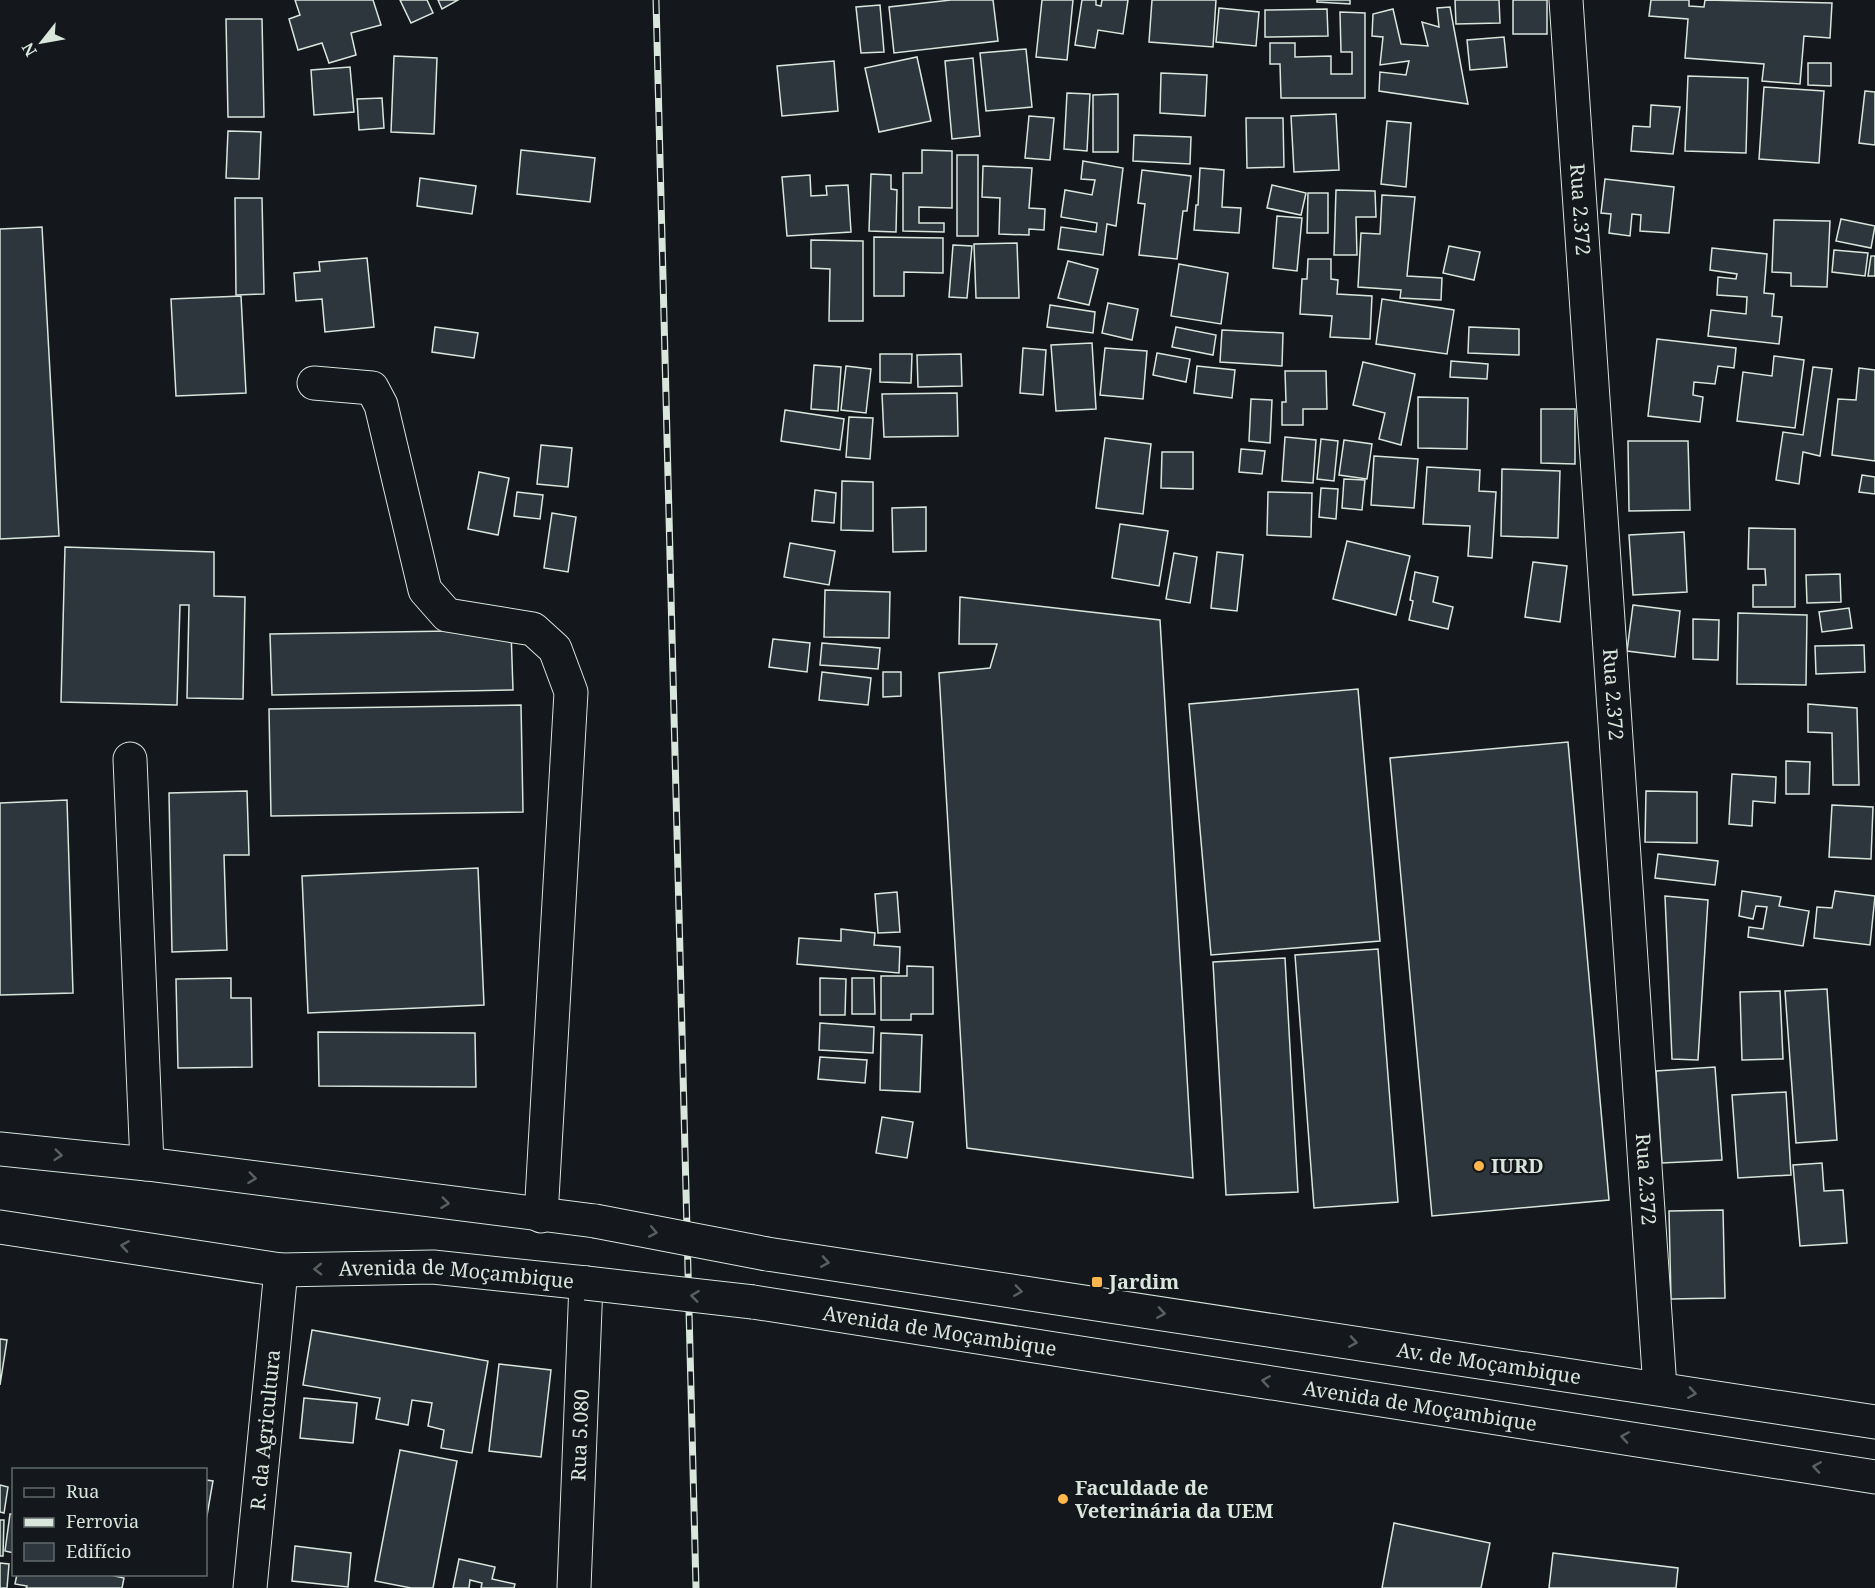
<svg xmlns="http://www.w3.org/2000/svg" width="1875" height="1588" viewBox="0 0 1875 1588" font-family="'Noto Serif',serif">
  <rect width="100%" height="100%" fill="#14181c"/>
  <g fill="#2c363c" stroke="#d8e6dc" stroke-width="1.5">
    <polygon points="295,0 373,0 381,25 351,33 356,55 329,63 322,43 298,50 289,19 300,15"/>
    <polygon points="400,0 427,0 433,13 411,23"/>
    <polygon points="438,0 458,0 442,9"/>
    <polygon points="951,0 993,0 998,41 894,53 889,7"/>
    <polygon points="1042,0 1073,0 1067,60 1036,57"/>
    <polygon points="1082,0 1096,0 1096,5 1101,6 1102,0 1128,0 1123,34 1098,30 1095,48 1075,45"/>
    <polygon points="1152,0 1216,0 1213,47 1149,42"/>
    <polygon points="1317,0 1350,0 1350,4 1317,2"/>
    <polygon points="1455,0 1499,0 1500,23 1456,24"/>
    <rect x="1513" y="0" width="34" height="34"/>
    <polygon points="1651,0 1689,0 1689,6 1704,7 1705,0 1832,3 1830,38 1804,36 1800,84 1762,81 1764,64 1685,58 1688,19 1649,16"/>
    <polygon points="880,5 884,52 861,53 856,7"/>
    <polygon points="1450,7 1468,104 1379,91 1380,72 1406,75 1409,61 1380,65 1383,37 1372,36 1373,14 1393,9 1401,44 1428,46 1422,22 1439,27 1437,8"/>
    <polygon points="1219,8 1259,12 1256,46 1216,42"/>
    <polygon points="1327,9 1328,36 1265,37 1265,10"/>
    <polygon points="1340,12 1365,13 1365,98 1281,98 1280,64 1270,64 1270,43 1295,43 1295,57 1331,56 1331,74 1352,74 1352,52 1341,52"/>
    <polygon points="226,19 262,19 264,117 228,117"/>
    <polygon points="1504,37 1507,67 1470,70 1467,40"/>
    <polygon points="1026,49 1032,107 986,111 980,53"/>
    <polygon points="394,56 437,58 434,134 391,132"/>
    <polygon points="917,57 931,121 879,132 865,68"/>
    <polygon points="973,58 980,136 952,139 945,61"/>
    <polygon points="834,61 838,111 782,116 777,66"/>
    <polygon points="1808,63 1831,63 1831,86 1808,85"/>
    <polygon points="350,67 354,112 314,115 311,70"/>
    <polygon points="1161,73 1207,75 1205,116 1160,113"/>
    <polygon points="1688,76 1748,78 1746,153 1685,151"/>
    <polygon points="1764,87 1824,91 1819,163 1759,159"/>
    <polygon points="1865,91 1875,92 1875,145 1859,143"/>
    <polygon points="1067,93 1090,94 1087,151 1064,149"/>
    <polygon points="1118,94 1118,152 1093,152 1093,95"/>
    <polygon points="382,98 384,128 359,130 357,99"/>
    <polygon points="1651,105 1680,107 1673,154 1631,151 1633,126 1650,127"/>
    <polygon points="1336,114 1339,170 1294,172 1291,116"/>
    <polygon points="1029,116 1054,118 1050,160 1025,158"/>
    <polygon points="1246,118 1283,118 1284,167 1247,168"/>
    <polygon points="1387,121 1411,123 1406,187 1381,184"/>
    <polygon points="228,131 261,132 259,179 226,178"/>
    <polygon points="1134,135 1191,137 1190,164 1133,161"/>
    <polygon points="521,150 595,158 590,202 517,194"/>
    <polygon points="922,150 952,151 952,208 919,207 919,223 944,223 944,232 903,231 903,173 922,173"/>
    <rect x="957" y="155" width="21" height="81"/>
    <polygon points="1083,161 1123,168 1116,226 1107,224 1103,255 1058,249 1061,227 1096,232 1097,223 1061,217 1065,190 1092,195 1095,180 1081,179"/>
    <polygon points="983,166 1032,168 1029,208 1045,209 1044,230 1029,229 1029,235 999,234 1000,198 982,197"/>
    <polygon points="1200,168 1224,170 1222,207 1241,208 1239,233 1194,230 1196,205 1198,205"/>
    <polygon points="1142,170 1191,176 1187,211 1183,211 1177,259 1139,255 1145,204 1138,203"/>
    <polygon points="871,174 891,175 891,189 897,190 896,232 869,231"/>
    <polygon points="810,175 811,196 827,195 826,186 848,185 851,232 787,236 782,177"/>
    <polygon points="420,178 476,186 472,214 417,206"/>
    <polygon points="1605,179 1674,187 1669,233 1640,231 1641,215 1632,214 1630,236 1609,233 1611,214 1601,213"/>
    <polygon points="1272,185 1306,193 1301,215 1267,208"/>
    <polygon points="1336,190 1375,191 1376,217 1356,217 1357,255 1334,255"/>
    <polygon points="1308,193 1328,193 1328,233 1307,233"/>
    <polygon points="1382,195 1415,197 1407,276 1442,278 1441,300 1400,298 1401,290 1358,287 1361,233 1380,234"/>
    <polygon points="235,198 262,198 264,294 236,295"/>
    <polygon points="1277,216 1302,218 1297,271 1273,268"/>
    <polygon points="1841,219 1875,226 1871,248 1836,241"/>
    <polygon points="1774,220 1830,221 1827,287 1791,286 1791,273 1772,272"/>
    <polygon points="42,227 59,536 0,539 0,229"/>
    <polygon points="874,237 943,238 943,273 904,272 904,296 874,296"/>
    <polygon points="811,240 863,241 863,321 829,321 830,269 811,268"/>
    <polygon points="1017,243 1019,298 976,298 974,244"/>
    <polygon points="953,245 972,246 967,298 949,297"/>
    <polygon points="1449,246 1480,252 1474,280 1443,273"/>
    <polygon points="1712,248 1767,254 1764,293 1774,294 1772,316 1782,317 1779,344 1708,336 1711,310 1746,314 1747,297 1717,295 1718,277 1736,279 1737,274 1710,270"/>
    <polygon points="1834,250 1868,253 1865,276 1832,272"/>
    <polygon points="1871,256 1875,256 1875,276 1868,276"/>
    <polygon points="367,258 374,327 325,332 322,299 296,301 294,273 320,271 319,262"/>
    <polygon points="1308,259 1331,259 1331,279 1338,280 1337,294 1372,296 1370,339 1330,337 1332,316 1300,314 1302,279 1307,279"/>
    <polygon points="1068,261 1098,269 1089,305 1058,298"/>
    <polygon points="1179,264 1228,273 1221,324 1171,316"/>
    <polygon points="241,296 246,393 176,396 171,299"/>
    <polygon points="1382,299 1454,310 1447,354 1376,344"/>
    <polygon points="1108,303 1138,309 1132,340 1102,333"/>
    <polygon points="1050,305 1095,312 1093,333 1047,327"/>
    <polygon points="435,327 478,333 474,358 432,352"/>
    <polygon points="1176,327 1216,335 1213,355 1172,347"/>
    <polygon points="1469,327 1519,329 1519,355 1468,353"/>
    <polygon points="1222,330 1283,333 1282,366 1220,362"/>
    <polygon points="1657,339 1736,348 1734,368 1718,366 1715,384 1694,382 1693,395 1703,397 1700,422 1648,416"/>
    <polygon points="1092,343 1096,409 1056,411 1051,345"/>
    <polygon points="1023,348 1046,350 1043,395 1020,393"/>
    <polygon points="1105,348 1147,351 1143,399 1100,395"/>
    <polygon points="1157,353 1190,359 1186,382 1153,375"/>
    <polygon points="880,354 912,354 911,383 880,382"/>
    <polygon points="961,354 962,386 918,387 917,355"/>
    <polygon points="1774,356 1804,360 1795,428 1737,421 1743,372 1772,376"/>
    <polygon points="1451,361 1488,364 1487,379 1450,377"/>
    <polygon points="1363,362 1415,374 1401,445 1379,439 1385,413 1353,405"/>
    <polygon points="814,365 841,367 838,411 811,409"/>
    <polygon points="846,366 871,369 866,413 841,410"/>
    <polygon points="1197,366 1235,370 1232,398 1194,393"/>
    <polygon points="1813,367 1832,369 1820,456 1803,452 1799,484 1776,480 1783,432 1803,435"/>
    <polygon points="1859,368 1875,370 1875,461 1832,455 1838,399 1856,400"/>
    <polygon points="1285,371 1326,371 1327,409 1303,409 1303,425 1282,425 1282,402 1286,402"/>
    <polygon points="957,393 958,436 884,437 882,394"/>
    <polygon points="1418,397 1468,398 1467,449 1418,448"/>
    <polygon points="1251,399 1272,400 1270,443 1249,441"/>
    <polygon points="1541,409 1575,409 1575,464 1541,463"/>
    <polygon points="785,410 844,419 840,450 781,441"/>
    <polygon points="849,417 873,418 870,459 846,457"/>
    <polygon points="1285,437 1316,440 1313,483 1282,481"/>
    <polygon points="1105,438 1151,444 1143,514 1096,508"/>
    <polygon points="1321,439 1338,441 1334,481 1317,479"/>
    <polygon points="1344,440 1372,444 1367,479 1339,475"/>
    <polygon points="1628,441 1688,441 1690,510 1629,511"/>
    <polygon points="541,445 572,448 568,487 537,484"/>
    <polygon points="1241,449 1265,451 1262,474 1239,472"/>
    <polygon points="1162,452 1193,452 1193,489 1161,488"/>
    <polygon points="1374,456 1418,459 1414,508 1371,505"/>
    <polygon points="1427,467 1480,470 1479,491 1496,492 1492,558 1468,556 1470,526 1423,524"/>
    <polygon points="1502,469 1560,471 1558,538 1501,536"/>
    <polygon points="479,472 509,478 498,535 468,529"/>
    <polygon points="1862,475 1875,477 1875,494 1859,492"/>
    <polygon points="1344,479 1365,480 1362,510 1342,508"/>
    <polygon points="842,481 873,482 873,531 841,530"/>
    <polygon points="1321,488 1338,489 1336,519 1319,517"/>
    <polygon points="815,490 836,493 834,523 812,521"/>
    <polygon points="517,492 543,495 540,519 514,516"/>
    <polygon points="1268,492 1312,493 1311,537 1267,535"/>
    <polygon points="926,507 926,551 893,552 892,508"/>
    <polygon points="552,513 576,517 568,572 544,568"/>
    <polygon points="1120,524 1168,531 1159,586 1112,578"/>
    <polygon points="1749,528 1795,529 1795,607 1753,607 1753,585 1766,585 1765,569 1748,569"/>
    <polygon points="1684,532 1687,592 1633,595 1629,535"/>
    <polygon points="1347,541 1410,556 1396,615 1333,599"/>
    <polygon points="790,543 835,551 829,585 784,577"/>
    <polygon points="65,547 214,552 214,596 245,597 243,699 187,698 189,605 180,605 177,705 61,702"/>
    <polygon points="1217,552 1243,555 1237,611 1211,608"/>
    <polygon points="1174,553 1197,557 1190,603 1166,599"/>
    <polygon points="1533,562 1567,566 1560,622 1525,617"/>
    <polygon points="1415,572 1438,577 1433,602 1453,607 1448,629 1409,620 1413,601 1410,600"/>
    <polygon points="1840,574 1841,602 1807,603 1806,575"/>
    <polygon points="825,590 890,592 889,638 824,637"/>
    <polygon points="960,597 1160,620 1193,1178 967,1148 939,673 990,668 997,644 959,644"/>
    <polygon points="1633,605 1680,611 1675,657 1627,651"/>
    <polygon points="1849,608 1852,628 1822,632 1819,612"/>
    <polygon points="1738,613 1807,615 1806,685 1737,684"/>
    <polygon points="1693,619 1719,620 1718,660 1693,659"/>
    <polygon points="511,630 513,690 272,695 270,634"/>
    <polygon points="773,639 810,643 807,672 769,667"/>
    <polygon points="822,643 880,648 878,669 820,665"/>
    <polygon points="1864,645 1865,672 1816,674 1815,646"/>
    <polygon points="822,672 871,678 868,705 819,700"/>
    <polygon points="883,672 901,672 901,696 883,697"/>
    <polygon points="1358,689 1380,941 1211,955 1189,704"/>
    <polygon points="1808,704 1857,708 1859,785 1833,785 1832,733 1808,732"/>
    <polygon points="521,705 523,812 271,816 269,709"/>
    <polygon points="1568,742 1609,1200 1432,1216 1390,758"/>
    <polygon points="1786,761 1810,762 1809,794 1786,794"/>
    <polygon points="1732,774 1776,777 1775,803 1753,801 1752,826 1729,824"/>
    <polygon points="247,791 249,855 224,855 227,950 172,952 169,793"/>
    <polygon points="1646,791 1697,792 1697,843 1645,842"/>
    <polygon points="67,800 73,993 0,995 0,803"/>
    <polygon points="1832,805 1873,807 1871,859 1829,857"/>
    <polygon points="1658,854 1718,861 1715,885 1655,878"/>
    <polygon points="478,868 484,1005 308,1013 302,876"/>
    <polygon points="1742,891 1781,897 1779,906 1809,911 1803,946 1748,937 1749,927 1763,929 1767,907 1756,906 1753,919 1739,916"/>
    <polygon points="1835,891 1875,896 1870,945 1814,938 1817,907 1832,908"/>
    <polygon points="897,892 900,932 878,933 875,894"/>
    <polygon points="1665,896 1708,900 1698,1060 1672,1059"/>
    <polygon points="841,929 875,933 874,945 900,947 899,973 797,964 799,938 841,941"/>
    <polygon points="1378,949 1398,1202 1314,1208 1295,955"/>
    <polygon points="1285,958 1298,1192 1226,1195 1213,962"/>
    <polygon points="907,966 933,967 933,1014 911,1014 911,1020 881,1020 881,976 907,976"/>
    <polygon points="231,978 231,998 251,998 252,1067 178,1068 176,979"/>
    <polygon points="820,978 846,979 845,1015 820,1015"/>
    <polygon points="852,978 874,978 875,1014 852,1014"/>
    <polygon points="1827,989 1837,1140 1796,1143 1785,991"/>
    <polygon points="1780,991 1783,1059 1742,1060 1740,992"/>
    <polygon points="820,1023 874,1027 873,1053 819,1050"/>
    <polygon points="318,1032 475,1033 476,1087 319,1086"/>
    <polygon points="881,1033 922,1035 920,1092 880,1090"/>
    <polygon points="820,1057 867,1060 865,1083 818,1079"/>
    <polygon points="1715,1067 1722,1160 1662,1163 1656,1071"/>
    <polygon points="1786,1092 1791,1175 1738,1178 1732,1095"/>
    <polygon points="882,1117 913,1122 907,1158 876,1153"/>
    <polygon points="1822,1163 1824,1191 1843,1190 1847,1243 1800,1246 1793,1165"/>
    <polygon points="1723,1210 1725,1298 1671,1299 1669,1211"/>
    <polygon points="312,1330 488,1361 472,1453 441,1448 444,1430 428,1426 432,1403 412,1400 408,1425 376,1419 380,1398 303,1385"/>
    <polygon points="0,1339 7,1340 0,1385"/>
    <polygon points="499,1364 551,1370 541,1457 489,1451"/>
    <polygon points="304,1398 357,1403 353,1443 300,1438"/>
    <polygon points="400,1450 457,1461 433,1588 411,1588 375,1581"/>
    <polygon points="206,1480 213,1481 206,1521"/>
    <polygon points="0,1485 8,1487 4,1513 0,1512"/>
    <polygon points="10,1514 14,1514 14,1553 5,1551"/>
    <polygon points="0,1520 4,1520 3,1556 0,1556"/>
    <polygon points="1394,1523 1490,1543 1481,1588 1382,1588"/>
    <polygon points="295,1546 351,1553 348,1587 292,1581"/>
    <polygon points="1553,1553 1678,1568 1676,1588 1549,1588"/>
    <polygon points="459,1559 495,1567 492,1579 515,1584 514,1588 481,1588 482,1583 470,1580 469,1588 453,1588"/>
    <polygon points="0,1563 9,1564 7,1588 0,1588"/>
    <polygon points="17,1574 106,1574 124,1578 122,1588 26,1588 27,1586 15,1584"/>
  </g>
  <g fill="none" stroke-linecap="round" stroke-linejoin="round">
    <defs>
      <g id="minor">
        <path id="s1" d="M 1566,0 L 1660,1388"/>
        <polyline points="314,383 372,388 381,405 425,590 447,615 533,629 555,649 571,692 541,1216"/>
        <polyline points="130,759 147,1164"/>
        <path id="s2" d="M 250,1588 L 281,1270"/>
        <path id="s3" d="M 574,1588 L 586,1283"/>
      </g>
      <g id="highway">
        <polyline points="0,1149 147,1164 595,1221"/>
        <path id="s4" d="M 0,1227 L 281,1270 L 433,1267 L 586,1283"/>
        <path id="s5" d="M 767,1254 L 1875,1422"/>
        <path id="s6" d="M 753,1302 L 1875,1477"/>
      </g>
    </defs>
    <use href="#minor" stroke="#d8e6dc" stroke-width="35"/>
    <use href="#highway" stroke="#d8e6dc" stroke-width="35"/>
    <use href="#minor" stroke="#14181c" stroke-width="33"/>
    <use href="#highway" stroke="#14181c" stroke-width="33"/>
    <defs>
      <polyline id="rail" points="656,0 696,1588"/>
    </defs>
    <use href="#rail" stroke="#d8e6dc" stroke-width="7"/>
    <use href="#rail" stroke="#14181c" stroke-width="4.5" stroke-dasharray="14" stroke-linecap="butt"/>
    <defs>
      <g id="highway-bridge">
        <polyline points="595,1221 767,1254"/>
        <polyline points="586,1283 753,1302"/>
      </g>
    </defs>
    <use href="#highway-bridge" stroke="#d8e6dc" stroke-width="35" stroke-linecap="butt"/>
    <use href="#highway-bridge" stroke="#14181c" stroke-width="33"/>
  </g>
  <defs><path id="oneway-chevron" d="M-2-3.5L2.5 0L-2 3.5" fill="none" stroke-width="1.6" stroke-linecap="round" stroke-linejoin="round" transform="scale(1.5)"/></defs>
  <g stroke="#59605f">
    <use href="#oneway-chevron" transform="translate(58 1155) rotate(6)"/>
    <use href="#oneway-chevron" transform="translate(252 1178) rotate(7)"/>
    <use href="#oneway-chevron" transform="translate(445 1203) rotate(7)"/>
    <use href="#oneway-chevron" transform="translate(653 1232) rotate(11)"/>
    <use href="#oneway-chevron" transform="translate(125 1246) rotate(-171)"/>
    <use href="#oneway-chevron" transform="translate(825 1262) rotate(9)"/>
    <use href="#oneway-chevron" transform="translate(318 1269) rotate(179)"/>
    <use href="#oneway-chevron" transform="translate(1018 1291) rotate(8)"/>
    <use href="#oneway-chevron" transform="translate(695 1296) rotate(-173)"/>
    <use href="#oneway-chevron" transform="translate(1161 1313) rotate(9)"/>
    <use href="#oneway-chevron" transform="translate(1353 1342) rotate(9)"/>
    <use href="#oneway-chevron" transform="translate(1266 1381) rotate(-171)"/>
    <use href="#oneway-chevron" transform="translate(1692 1393) rotate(9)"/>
    <use href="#oneway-chevron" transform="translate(1625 1437) rotate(-171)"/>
    <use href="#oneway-chevron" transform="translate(1817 1467) rotate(-171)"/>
  </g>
  <g fill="#ffb74d" stroke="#14181c" stroke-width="2">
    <circle cx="1479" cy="1166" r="6"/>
    <rect x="1091" y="1276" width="12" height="12" rx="3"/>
    <circle cx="1063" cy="1499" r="6"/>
  </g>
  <g text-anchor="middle" stroke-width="4.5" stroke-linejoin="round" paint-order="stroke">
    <g font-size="20" fill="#d8e6dc" stroke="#14181c">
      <text dy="7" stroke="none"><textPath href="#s1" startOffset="210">Rua 2.372</textPath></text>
      <text dy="7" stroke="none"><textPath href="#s1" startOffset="696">Rua 2.372</textPath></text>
      <text dy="7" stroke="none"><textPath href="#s1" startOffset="1182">Rua 2.372</textPath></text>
      <text dy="7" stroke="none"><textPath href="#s4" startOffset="460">Avenida de Moçambique</textPath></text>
      <text dy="7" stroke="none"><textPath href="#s6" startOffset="189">Avenida de Moçambique</textPath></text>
      <text dy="7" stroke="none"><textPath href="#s5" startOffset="730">Av. de Moçambique</textPath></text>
      <text dy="7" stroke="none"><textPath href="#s6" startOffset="675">Avenida de Moçambique</textPath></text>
      <text dy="7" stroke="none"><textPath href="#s2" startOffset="159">R. da Agricultura</textPath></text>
      <text dy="7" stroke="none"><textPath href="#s3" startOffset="153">Rua 5.080</textPath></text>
    </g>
    <g font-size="20" font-weight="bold" fill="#d8e6dc" stroke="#14181c" text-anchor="start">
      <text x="1491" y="1173">IURD</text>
      <text x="1109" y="1289">Jardim</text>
      <text x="1075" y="1495">Faculdade de<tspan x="1075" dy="23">Veterinária da UEM</tspan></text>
    </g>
  </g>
  <rect x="12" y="1468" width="195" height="108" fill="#14181c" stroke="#626a69" stroke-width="1.5"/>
  <rect x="24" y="1488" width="30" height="9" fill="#14181c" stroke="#626a69" stroke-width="1.5"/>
  <text x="66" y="1498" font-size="18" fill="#d8e6dc">Rua</text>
  <rect x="24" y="1518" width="30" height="9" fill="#d8e6dc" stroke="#626a69" stroke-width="1.5"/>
  <text x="66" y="1528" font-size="18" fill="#d8e6dc">Ferrovia</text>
  <rect x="24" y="1543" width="30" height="18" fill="#2c363c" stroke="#626a69" stroke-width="1.5"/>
  <text x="66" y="1558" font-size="18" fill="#d8e6dc">Edifício</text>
  <g transform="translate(42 42) rotate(239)" stroke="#14181c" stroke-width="4.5" paint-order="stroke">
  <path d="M0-4.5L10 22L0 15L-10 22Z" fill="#d8e6dc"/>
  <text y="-9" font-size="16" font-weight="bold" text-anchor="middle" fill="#d8e6dc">N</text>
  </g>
</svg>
